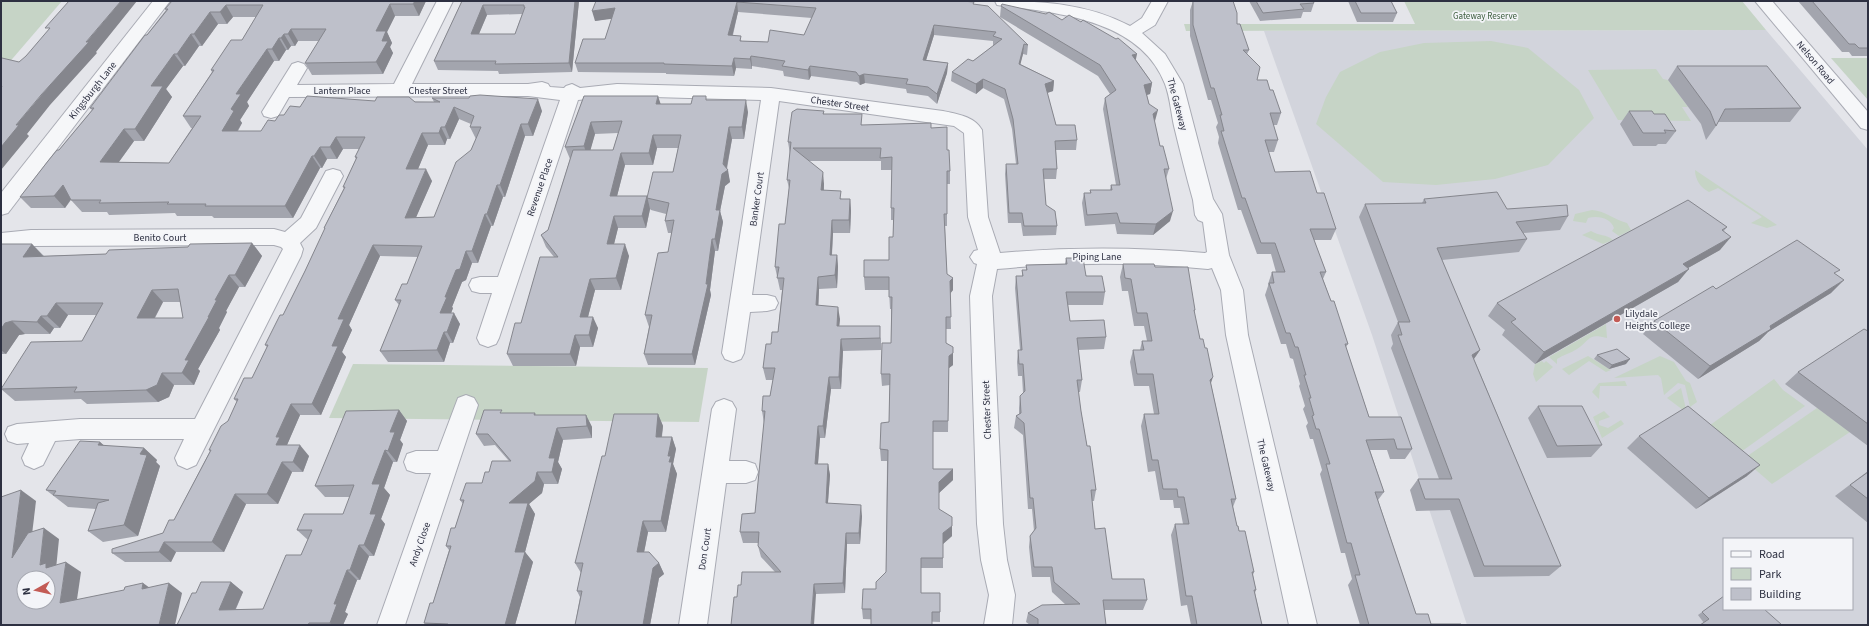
<svg xmlns="http://www.w3.org/2000/svg" width="1869" height="626" viewBox="0 0 1869 626" font-family="'Source Sans 3',sans-serif">
  <rect width="100%" height="100%" fill="#e4e5ea"/>
  <path fill="#d2d4dc" fill-rule="evenodd" d="M 1766,30 L 1868,150 L 1868,625 L 1467,625 L 1372,335 L 1264,31 ZM 1724,539 L 1852,539 L 1852,609 L 1724,609 Z"/>
  <g fill="#c6d4c6">
    <polygon points="1,1 62,1 1,72"/>
    <polygon points="1404,1 1742,1 1766,30 1186,31 1184,24 1415,24"/>
    <polygon points="1491,41 1528,48 1579,90 1594,118 1548,165 1495,179 1436,185 1383,182 1316,124 1326,97 1340,72 1380,52 1424,43"/>
    <polygon points="1831,58 1868,58 1868,100"/>
    <polygon points="1656,69 1663,79 1668,80 1688,107 1682,107 1691,121 1618,120 1588,70"/>
    <path d="M 1695,170 L 1777,225 L 1767,228 L 1751,223 L 1762,217 L 1718,188 L 1709,192 C 1701,188 1695,180 1695,170 Z"/>
    <path d="M 1592,210 C 1606,211 1614,220 1627,223 L 1631,230 L 1619,236 L 1612,231 L 1614,228 C 1611,218 1598,215 1588,218 L 1586,223 L 1573,221 L 1575,214 Z"/>
    <path d="M 1591,231 C 1599,236 1606,234 1613,240 L 1603,244 L 1582,235 Z"/>
    <path d="M 1606,324 L 1607,338 C 1587,333 1591,340 1577,349 C 1571,353 1563,355 1557,359 L 1557,364 L 1549,357 Z"/>
    <polygon points="1588,356 1611,370 1606,372 1589,361 1569,375 1562,369"/>
    <polygon points="1660,356 1674,362 1686,381 1690,383 1697,402 1690,407 1685,385 1678,383 1664,395 1661,378 1658,375 1614,378"/>
    <polygon points="1542,361 1544,363 1546,361 1553,367 1536,382 1533,374 1535,364"/>
    <polygon points="353,364 708,368 699,422 329,418"/>
    <polygon points="1774,379 1783,390 1805,406 1738,454 1706,428"/>
    <polygon points="1625,381 1627,386 1600,386 1599,399 1592,392 1599,383"/>
    <polygon points="1681,388 1687,413 1667,398"/>
    <polygon points="1817,408 1850,432 1772,484 1743,459"/>
    <polygon points="1604,411 1610,417 1599,421 1599,425 1608,428 1621,420 1624,424 1602,438 1593,417"/>
  </g>
  <g fill="none" stroke-linecap="round" stroke-linejoin="round">
    <defs>
      <g id="minor">
        <polygon points="153,1 170,1 8,213 1,215 1,193"/>
        <path d="M 437,1 L 453,1 L 412,84 L 528,84 L 542,82 L 548,84 L 550,87 L 564,88 L 566,86 L 572,84 L 580,88 L 617,84 L 771,88 L 943,111 C 957,114 974,116 982,130 L 988,217 L 1000,253 C 1068,247 1137,247 1205,253 L 1207,252 L 1203,222 L 1198,220 L 1195,215 L 1193,200 C 1186,175 1180,151 1174,126 C 1171,112 1170,97 1165,84 C 1141,21 1060,13 1003,6 L 997,5 L 995,1 C 1041,1 1087,3 1130,26 L 1142,18 L 1152,1 L 1168,1 L 1155,25 L 1142,33 L 1165,54 L 1183,84 L 1213,199 L 1222,214 L 1229,255 L 1243,290 L 1248,335 L 1317,625 L 1289,625 L 1226,335 L 1221,290 L 1212,268 L 1208,269 C 1138,262 1068,262 997,269 L 992,296 L 1003,524 L 1007,560 L 1015,595 L 1012,625 L 984,625 L 989,595 L 981,560 L 977,524 L 970,296 L 977,264 L 974,263 L 970,257 L 974,251 L 978,250 L 968,217 L 964,133 L 954,126 L 779,101 L 752,295 L 767,295 L 775,297 L 778,303 L 775,309 L 767,311 L 750,312 L 744,353 L 741,359 L 733,362 L 725,359 L 722,353 L 761,100 L 617,96 L 578,100 L 499,338 L 496,344 L 488,347 L 480,344 L 477,338 L 492,293 L 480,293 L 472,291 L 469,285 L 472,279 L 480,277 L 498,277 L 560,100 L 528,96 L 289,97 L 278,116 L 271,118 L 264,116 L 262,112 L 292,64 L 298,62 L 304,64 L 307,68 L 297,85 L 394,84 Z"/>
        <polygon points="1755,1 1772,1 1868,112 1868,130 1861,128"/>
        <polygon points="333,169 340,171 343,176 316,228 300,243 303,249 301,256 196,465 187,469 178,465 175,458 184,439 80,439 55,441 43,465 34,469 25,465 22,458 29,443 17,444 8,441 5,434 8,427 17,424 80,419 195,419 283,249 281,247 274,245 31,246 1,249 1,233 31,230 274,229 285,232 301,218 326,171"/>
        <polygon points="466,395 474,398 478,405 405,625 377,625 431,473 416,473 407,470 404,462 407,454 416,451 438,451 458,398"/>
        <polygon points="724,399 732,402 736,409 729,461 746,461 755,464 758,472 755,480 746,483 726,483 707,625 679,625 712,409 716,402"/>
      </g>
    </defs>
    <use href="#minor" stroke="#a9abb4" stroke-width="2"/>
    <use href="#minor" fill="#f6f7f9" fill-rule="evenodd"/>
  </g>
  <g fill="#a3a5ae" fill-rule="evenodd">
    <path d="M 172,1 L 426,1 L 419,16 L 395,16 L 387,32 L 392,43 L 390,47 L 393,53 L 383,74 L 312,75 L 305,63 L 319,41 L 298,41 L 295,46 L 291,46 L 288,50 L 286,50 L 279,61 L 274,61 L 247,102 L 249,106 L 240,120 L 242,123 L 238,131 L 261,131 L 284,115 L 300,107 L 375,101 L 434,102 L 432,98 L 542,111 L 533,136 L 525,136 L 505,197 L 503,197 L 493,226 L 491,226 L 478,263 L 472,263 L 466,280 L 462,282 L 452,307 L 453,308 L 451,313 L 460,324 L 453,343 L 450,343 L 444,362 L 388,362 L 380,351 L 399,305 L 395,300 L 407,284 L 418,257 L 380,256 L 349,325 L 352,330 L 342,352 L 346,357 L 321,415 L 300,415 L 287,445 L 309,456 L 303,472 L 292,472 L 278,504 L 246,504 L 224,552 L 176,552 L 171,562 L 125,562 L 112,553 L 163,533 L 174,520 L 210,451 L 209,450 L 228,421 L 237,402 L 234,399 L 252,378 L 267,347 L 265,345 L 283,315 L 305,271 L 325,229 L 324,228 L 344,188 L 343,187 L 356,159 L 355,157 L 359,149 L 343,149 L 337,159 L 327,159 L 322,168 L 320,168 L 293,218 L 214,218 L 212,216 L 177,216 L 175,213 L 109,215 L 107,212 L 82,212 L 71,200 L 65,208 L 31,208 L 20,197 L 92,110 L 90,108 L 166,10 L 165,9 ZM 233,17 L 256,17 L 242,40 L 211,70 L 212,72 L 183,116 L 191,128 L 192,128 L 169,163 L 119,162 L 134,141 L 144,141 L 172,97 L 166,89 L 183,66 L 185,66 L 199,46 L 202,46 L 218,24 L 227,24 ZM 459,119 L 471,124 L 470,127 L 476,139 L 471,150 L 434,217 L 416,217 L 432,181 L 418,169 L 428,145 L 445,145 L 447,139 L 450,139 Z"/>
    <path d="M 462,1 L 579,1 L 572,72 L 499,74 L 498,71 L 438,70 L 434,61 ZM 522,14 L 515,34 L 479,34 L 487,15 Z"/>
    <path d="M 596,1 L 974,2 L 974,4 L 1028,45 L 1027,55 L 1023,54 L 1020,64 L 1054,81 L 1053,91 L 1047,93 L 1056,125 L 1077,140 L 1076,150 L 1056,150 L 1057,169 L 1056,179 L 1044,179 L 1046,205 L 1057,226 L 1056,235 L 1023,236 L 1021,223 L 1008,223 L 1005,174 L 1006,164 L 1016,164 L 1012,129 L 1004,99 L 983,88 L 976,94 L 951,81 L 952,72 L 973,61 L 993,46 L 993,41 L 934,35 L 926,60 L 948,63 L 947,73 L 937,104 L 928,96 L 907,93 L 906,89 L 865,83 L 860,85 L 857,82 L 811,76 L 809,80 L 784,76 L 783,71 L 752,66 L 752,69 L 736,68 L 734,76 L 666,74 L 666,73 L 578,72 L 575,63 L 605,39 L 612,18 L 595,21 ZM 738,12 L 812,18 L 804,35 L 768,42 L 742,41 L 733,35 Z"/>
    <polygon points="1193,1 1233,1 1237,24 1249,50 1247,54 1257,80 1270,90 1281,113 1277,125 1273,125 1278,140 1274,152 1268,152 1275,172 1317,193 1336,229 1331,240 1314,240 1326,272 1323,279 1331,301 1348,344 1346,347 1369,417 1412,449 1405,459 1390,459 1387,450 1370,450 1384,492 1378,500 1416,614 1431,624 1462,625 1360,625 1348,585 1352,579 1345,553 1341,553 1320,474 1322,470 1313,439 1310,439 1306,426 1308,423 1303,409 1305,406 1299,386 1300,384 1293,359 1290,358 1286,344 1281,344 1265,295 1268,286 1268,284 1272,272 1276,272 1271,254 1257,254 1241,210 1238,210 1218,143 1219,137 1216,127 1218,123 1211,100 1208,100 1190,36 1190,10"/>
    <polygon points="1249,1 1313,1 1314,3 1311,12 1303,12 1301,18 1260,21"/>
    <polygon points="1348,1 1391,1 1397,13 1393,22 1357,22"/>
    <polygon points="1798,1 1868,1 1868,56 1852,56 1849,52 1842,52"/>
    <polygon points="1001,6 1136,60 1152,83 1150,94 1147,95 1149,104 1155,121 1154,121 1160,146 1169,169 1166,179 1170,221 1153,235 1117,234 1115,224 1085,226 1082,203 1084,193 1090,193 1090,190 1110,190 1111,185 1116,185 1103,109 1105,98 1110,94 1098,76 1000,17"/>
    <polygon points="1677,66 1801,108 1790,122 1718,122 1716,126 1706,140 1701,124 1668,80"/>
    <path d="M 584,96 L 660,104 L 691,104 L 707,100 L 748,112 L 744,139 L 732,139 L 727,169 L 730,182 L 725,186 L 720,211 L 723,222 L 718,251 L 715,251 L 710,290 L 711,295 L 695,365 L 648,365 L 644,354 L 649,327 L 645,315 L 668,252 L 672,233 L 668,233 L 665,221 L 666,214 L 651,210 L 650,209 L 646,228 L 618,228 L 614,244 L 629,256 L 621,290 L 595,290 L 588,317 L 598,328 L 593,347 L 580,347 L 576,366 L 513,366 L 507,354 L 521,323 L 554,257 L 546,247 L 541,235 L 548,230 L 570,159 L 565,147 ZM 618,133 L 613,150 L 590,150 L 595,134 ZM 657,148 L 678,148 L 673,172 L 647,197 L 647,196 L 617,196 L 625,165 L 653,165 Z"/>
    <polygon points="824,111 824,114 863,125 931,128 947,150 950,171 950,184 947,184 947,226 945,226 947,274 953,290 950,293 951,329 946,329 946,343 953,353 953,365 949,368 948,432 933,432 933,469 953,469 953,480 939,493 939,509 952,526 952,536 943,544 943,568 921,568 921,593 940,593 940,622 863,619 862,609 876,589 886,572 887,461 881,461 880,449 889,422 890,385 882,386 881,374 891,343 891,309 890,309 889,290 865,290 864,277 889,260 893,237 893,220 891,220 891,208 892,170 881,170 881,161 809,161 824,184 824,190 842,199 850,199 851,211 850,233 833,233 832,255 837,255 838,267 837,288 819,289 818,305 840,319 839,326 881,338 881,350 843,351 841,389 831,389 825,438 820,438 818,464 828,464 830,475 828,503 862,516 860,544 847,544 845,593 816,594 737,597 741,585 775,572 761,557 758,546 758,543 743,543 740,532 755,513 764,423 762,411 770,396 773,380 766,380 763,368 771,344 778,332 782,290 780,290 775,267 785,224 789,188 787,180 790,154 788,142"/>
    <polygon points="1629,111 1654,114 1676,131 1666,144 1658,144 1656,146 1633,146 1620,124"/>
    <polygon points="1424,199 1507,209 1568,216 1560,230 1523,233 1527,239 1519,252 1442,260 1480,350 1474,359 1561,566 1549,576 1474,577 1450,510 1416,511 1410,490 1418,479 1439,479 1391,348 1393,344 1391,335 1398,322 1359,217 1365,204 1422,203"/>
    <polygon points="1727,227 1723,232 1720,250 1688,268 1678,282 1535,364 1502,335 1505,330 1488,316 1497,303"/>
    <path d="M 252,243 L 262,256 L 245,287 L 239,287 L 226,311 L 227,312 L 219,328 L 220,330 L 198,369 L 200,371 L 194,385 L 174,385 L 169,397 L 158,402 L 87,404 L 81,399 L 15,401 L 1,389 L 82,341 L 96,315 L 68,315 L 60,328 L 54,328 L 50,334 L 25,334 L 19,335 L 6,354 L 1,354 L 1,244 L 32,244 L 44,256 L 106,254 L 188,247 ZM 163,302 L 180,302 L 183,318 L 155,318 Z"/>
    <polygon points="1066,258 1105,292 1103,305 1068,305 1070,321 1106,337 1104,349 1078,350 1082,380 1080,392 1078,392 1081,411 1087,446 1096,490 1094,501 1092,501 1095,529 1112,579 1147,600 1143,610 1104,610 1106,625 1030,625 1026,622 1028,613 1066,605 1052,592 1050,577 1032,577 1029,547 1030,536 1034,531 1032,509 1028,509 1023,435 1014,428 1016,416 1019,414 1019,408 1020,396 1023,393 1022,376 1018,376 1017,362 1018,350 1020,350 1015,288 1016,276 1022,276 1022,270 1026,270 1026,265 1065,264"/>
    <polygon points="1123,264 1155,267 1195,310 1194,314 1200,339 1211,384 1236,499 1233,507 1237,526 1239,531 1254,572 1253,575 1256,590 1255,593 1262,625 1191,625 1187,605 1181,606 1171,535 1175,524 1183,524 1180,508 1174,508 1173,500 1160,500 1155,471 1148,472 1141,426 1144,414 1154,414 1149,386 1134,386 1130,362 1133,350 1140,350 1142,341 1147,341 1144,326 1134,326 1128,291 1122,291 1120,277"/>
    <polygon points="1836,274 1831,293 1768,332 1759,341 1698,379 1643,334 1654,321 1716,289"/>
    <polygon points="1868,331 1868,446 1785,384 1798,372"/>
    <polygon points="1597,355 1626,364 1609,369 1594,359"/>
    <polygon points="1538,406 1602,445 1591,457 1547,458 1528,418"/>
    <polygon points="399,410 407,421 400,440 403,444 397,462 393,462 384,488 390,495 381,519 385,524 374,556 369,556 360,580 357,580 345,612 348,614 343,625 177,625 196,593 231,582 243,592 236,609 263,609 301,555 308,540 297,530 343,514 350,497 325,497 315,486"/>
    <polygon points="504,413 535,413 536,415 586,415 592,427 592,438 563,440 558,462 562,469 558,484 544,484 542,493 529,504 535,514 525,552 533,562 515,625 427,625 424,623 433,603 449,550 446,546 455,528 463,504 460,500 482,483 489,472 509,461 495,445 484,446 476,434"/>
    <polygon points="658,414 663,426 662,437 672,437 676,449 673,464 677,474 666,532 648,532 644,552 659,563 664,574 659,578 650,625 575,625 580,597 577,591 581,573 575,563 605,456"/>
    <polygon points="1639,436 1747,476 1696,509 1627,448"/>
    <polygon points="100,442 104,446 144,448 157,460 156,462 160,466 138,536 103,542 88,531 96,509 68,507 46,490"/>
    <polygon points="1868,471 1868,523 1835,496"/>
    <polygon points="1724,596 1782,625 1704,623 1698,615"/>
  </g>
  <g fill="#85868d">
    <polygon points="121,1 137,1 96,52 97,53 50,105 27,134 29,136 1,170 1,147 16,125"/>
    <polygon points="415,1 426,1 419,16 413,4"/>
    <polygon points="575,1 579,1 572,72 569,63"/>
    <polygon points="737,2 738,12 730,45 728,35"/>
    <polygon points="390,4 395,16 387,32 392,43 390,47 393,53 383,74 376,62 376,31"/>
    <polygon points="226,5 233,17 227,24 220,12"/>
    <polygon points="483,5 487,15 475,43 471,34"/>
    <polygon points="615,8 618,18 595,21 592,11"/>
    <polygon points="210,12 218,24 202,46 194,34"/>
    <polygon points="934,25 934,35 923,70 923,60"/>
    <polygon points="291,29 298,41 295,46 288,34"/>
    <polygon points="191,34 199,46 185,66 177,54"/>
    <polygon points="284,34 291,46 288,50 281,38"/>
    <polygon points="279,38 286,50 279,61 272,49"/>
    <polygon points="1024,44 1023,54 1018,74 1019,64"/>
    <polygon points="267,49 274,61 247,102 249,106 240,120 242,123 230,143 222,131 231,109 236,94"/>
    <polygon points="174,54 183,66 166,89 172,97 144,141 135,129 151,86"/>
    <polygon points="1137,54 1135,64 1132,55"/>
    <polygon points="751,56 752,66 752,69 750,59"/>
    <polygon points="734,58 736,68 734,76 732,66"/>
    <polygon points="948,63 947,73 937,104 937,94"/>
    <polygon points="810,66 811,76 809,80 808,70"/>
    <polygon points="864,74 865,83 860,85 859,76"/>
    <polygon points="983,79 983,88 976,94 976,84"/>
    <polygon points="1054,81 1053,91 1044,94 1045,84"/>
    <polygon points="1152,83 1150,94 1142,96 1144,85"/>
    <polygon points="658,96 662,108 656,104"/>
    <polygon points="538,99 542,111 533,136 528,124"/>
    <polygon points="746,100 748,112 744,139 742,127"/>
    <polygon points="454,107 459,119 450,139 445,127"/>
    <polygon points="1158,110 1155,121 1150,125 1153,114"/>
    <polygon points="591,122 595,134 588,159 584,146"/>
    <polygon points="521,124 525,136 505,197 500,185"/>
    <polygon points="441,127 447,139 445,145 439,133"/>
    <polygon points="729,127 732,139 726,171 728,170 730,182 725,186 720,211 723,222 718,251 715,239 716,210"/>
    <polygon points="124,129 134,141 110,174 100,162"/>
    <polygon points="422,133 428,145 413,181 406,169"/>
    <polygon points="653,135 657,148 653,165 649,153"/>
    <polygon points="336,137 343,149 337,159 330,147"/>
    <polygon points="320,147 327,159 322,168 314,156"/>
    <polygon points="621,153 625,165 614,208 610,196"/>
    <polygon points="312,156 320,168 293,218 285,206"/>
    <polygon points="426,169 432,181 411,229 405,218"/>
    <polygon points="823,172 824,184 823,203 821,190"/>
    <polygon points="63,185 73,196 65,208 54,196"/>
    <polygon points="497,185 503,197 493,226 487,214"/>
    <polygon points="647,196 650,209 646,228 642,216"/>
    <polygon points="850,199 851,211 850,233 849,220"/>
    <polygon points="1173,211 1170,221 1153,235 1156,224"/>
    <polygon points="485,214 491,226 478,263 472,251"/>
    <polygon points="614,216 618,228 611,256 607,244"/>
    <polygon points="832,220 833,233 831,267 830,255"/>
    <polygon points="1731,237 1720,250 1672,277 1683,264"/>
    <polygon points="712,239 715,251 710,290 711,295 695,365 692,354 706,284"/>
    <polygon points="252,243 262,256 245,287 235,275"/>
    <polygon points="32,244 44,257 23,257"/>
    <polygon points="625,244 629,256 621,290 616,278"/>
    <polygon points="373,245 380,256 349,325 352,330 342,352 346,357 321,415 312,404 332,346 338,319"/>
    <polygon points="466,251 472,263 466,280 462,282 452,307 453,308 447,324 440,313 445,297 456,270"/>
    <polygon points="837,255 838,267 837,288 835,275"/>
    <polygon points="1689,269 1678,282 1535,364 1544,352"/>
    <polygon points="229,275 239,287 226,311 227,312 219,328 220,330 198,369 200,371 194,385 182,373 185,360 208,317 215,300"/>
    <polygon points="818,277 819,289 818,317 816,305"/>
    <polygon points="953,278 953,290 950,294 950,281"/>
    <polygon points="590,279 595,290 585,328 580,317"/>
    <polygon points="1844,280 1831,293 1768,332 1759,341 1698,379 1710,366 1770,326"/>
    <polygon points="152,290 163,302 148,330 137,318"/>
    <polygon points="56,303 68,315 60,328 47,316"/>
    <polygon points="838,307 840,319 838,338 837,326"/>
    <polygon points="454,313 460,324 453,343 447,332"/>
    <polygon points="41,316 54,328 50,334 37,322"/>
    <polygon points="593,317 598,328 593,347 589,335"/>
    <polygon points="12,321 25,334 19,335 6,354 1,350 1,329 5,323"/>
    <polygon points="444,332 450,343 444,362 437,350"/>
    <polygon points="575,335 580,347 576,366 570,354"/>
    <polygon points="841,339 843,351 841,389 839,377"/>
    <polygon points="1480,350 1471,363 1472,355"/>
    <polygon points="953,353 953,365 949,368 949,356"/>
    <polygon points="1630,359 1626,364 1609,369 1612,365"/>
    <polygon points="162,373 174,385 169,397 158,402 146,390"/>
    <polygon points="829,377 831,389 825,438 823,426"/>
    <polygon points="1213,377 1209,389 1210,380"/>
    <polygon points="291,404 300,415 287,445 290,448 276,445 276,437"/>
    <polygon points="399,410 407,421 400,440 403,444 397,462 388,451 390,432"/>
    <polygon points="658,414 663,426 660,449 656,437"/>
    <polygon points="586,415 592,427 592,438 587,426"/>
    <polygon points="818,426 820,438 817,475 815,464"/>
    <polygon points="557,428 563,440 558,462 562,469 558,484 552,472 549,458"/>
    <polygon points="672,437 676,449 673,464 677,474 666,532 661,521 668,456"/>
    <polygon points="100,442 114,454 98,445"/>
    <polygon points="300,445 309,456 303,472 293,462"/>
    <polygon points="144,448 157,460 156,462 160,466 138,536 124,525 140,454"/>
    <polygon points="385,450 393,462 384,488 390,495 381,519 385,524 374,556 364,545 370,514 372,484"/>
    <polygon points="282,462 292,472 278,504 267,494"/>
    <polygon points="828,464 830,475 827,514 826,503"/>
    <polygon points="1760,465 1747,476 1696,509 1709,498"/>
    <polygon points="953,469 953,480 939,493 939,482"/>
    <polygon points="537,472 544,484 542,493 529,504 535,514 525,552 533,562 515,625 505,625 515,552 509,503"/>
    <polygon points="21,490 36,501 28,568 12,558"/>
    <polygon points="235,494 246,504 224,552 212,542"/>
    <polygon points="861,505 862,516 860,544 859,533"/>
    <polygon points="643,521 648,532 642,563 637,552"/>
    <polygon points="952,526 952,536 943,544 943,533"/>
    <polygon points="44,528 59,539 56,569 61,578 40,565"/>
    <polygon points="846,533 847,544 845,593 843,583"/>
    <polygon points="164,542 176,552 171,562 159,552"/>
    <polygon points="359,545 369,556 360,580 350,570"/>
    <polygon points="66,562 81,572 75,613 60,603"/>
    <polygon points="659,563 664,574 659,578 650,625 643,625 653,568"/>
    <polygon points="347,570 357,580 345,612 348,614 343,625 331,625 330,623 334,604"/>
    <polygon points="231,582 243,592 231,619 219,610"/>
    <polygon points="143,583 157,593 142,589"/>
    <polygon points="169,583 182,593 175,625 159,625"/>
    <polygon points="814,584 816,594 814,625 811,625"/>
  </g>
  <g fill="#bec0ca" stroke="#85868d" fill-rule="evenodd">
    <polygon points="69,1 121,1 86,42 89,42 41,95 16,125 19,125 1,147 1,88 2,86 1,86 1,59 2,58 19,62 26,56 50,28 45,28"/>
    <path d="M 172,1 L 415,1 L 413,4 L 390,4 L 376,31 L 386,31 L 382,41 L 388,41 L 376,62 L 305,63 L 326,29 L 291,29 L 288,34 L 284,34 L 281,38 L 279,38 L 272,49 L 267,49 L 236,94 L 241,94 L 231,109 L 234,111 L 222,131 L 261,131 L 268,120 L 275,121 L 279,115 L 284,115 L 290,106 L 300,107 L 307,96 L 375,101 L 377,97 L 409,97 L 415,102 L 440,102 L 432,98 L 469,98 L 470,96 L 480,95 L 538,99 L 528,124 L 521,124 L 500,185 L 497,185 L 487,214 L 485,214 L 472,251 L 466,251 L 460,269 L 456,270 L 445,297 L 447,297 L 440,313 L 454,313 L 447,332 L 444,332 L 437,350 L 380,351 L 401,300 L 395,300 L 402,284 L 407,284 L 422,246 L 373,245 L 338,319 L 344,319 L 332,346 L 338,346 L 312,404 L 291,404 L 276,437 L 280,437 L 276,445 L 300,445 L 293,462 L 282,462 L 267,494 L 235,494 L 212,542 L 164,542 L 159,552 L 112,553 L 112,549 L 163,533 L 169,520 L 174,520 L 211,450 L 209,450 L 221,426 L 228,421 L 238,399 L 234,399 L 244,378 L 252,378 L 268,345 L 265,345 L 280,315 L 283,315 L 305,271 L 325,228 L 324,228 L 345,187 L 343,187 L 357,157 L 355,157 L 365,137 L 336,137 L 330,147 L 320,147 L 314,156 L 312,156 L 285,206 L 205,206 L 206,204 L 167,204 L 169,202 L 99,203 L 101,200 L 71,200 L 63,185 L 54,196 L 20,197 L 48,161 L 57,150 L 59,150 L 94,108 L 90,108 L 145,35 L 147,35 L 168,9 L 165,9 ZM 226,5 L 263,5 L 242,40 L 231,40 L 211,70 L 214,70 L 183,116 L 201,116 L 169,163 L 100,162 L 124,129 L 135,129 L 163,86 L 151,86 L 174,54 L 177,54 L 191,34 L 194,34 L 210,12 L 220,12 ZM 454,107 L 474,116 L 470,127 L 481,127 L 471,150 L 456,162 L 434,217 L 405,218 L 426,169 L 406,169 L 422,133 L 439,133 L 441,127 L 445,127 Z"/>
    <path d="M 462,1 L 575,1 L 569,63 L 495,64 L 496,61 L 434,61 ZM 483,5 L 524,5 L 524,7 L 525,7 L 515,34 L 471,34 Z"/>
    <path d="M 596,1 L 962,1 L 974,2 L 973,4 L 988,6 L 1028,45 L 1024,44 L 1019,64 L 1054,81 L 1045,84 L 1056,125 L 1075,125 L 1077,140 L 1055,141 L 1057,169 L 1043,169 L 1046,205 L 1055,211 L 1057,226 L 1024,226 L 1022,213 L 1009,213 L 1006,164 L 1018,164 L 1013,119 L 1005,89 L 983,79 L 976,84 L 952,72 L 968,59 L 973,61 L 1002,39 L 993,36 L 996,32 L 934,25 L 923,60 L 948,63 L 937,94 L 928,87 L 906,84 L 908,79 L 864,74 L 859,76 L 856,72 L 810,66 L 808,70 L 782,66 L 785,61 L 751,56 L 750,59 L 734,58 L 732,66 L 664,64 L 664,63 L 575,63 L 583,39 L 605,39 L 615,8 L 592,11 ZM 737,2 L 816,8 L 804,35 L 770,30 L 768,42 L 740,41 L 741,36 L 728,35 Z"/>
    <polygon points="1193,1 1233,1 1237,13 1237,24 1240,24 1249,50 1243,50 1260,67 1257,80 1267,80 1270,90 1273,90 1281,113 1270,113 1278,140 1265,140 1275,172 1310,171 1317,193 1324,193 1336,229 1310,229 1326,272 1320,272 1331,301 1334,301 1348,344 1345,344 1369,417 1401,417 1412,449 1397,449 1394,439 1366,440 1384,492 1375,492 1416,614 1428,614 1431,624 1461,624 1462,625 1369,625 1355,575 1360,575 1351,543 1347,543 1326,464 1330,464 1319,429 1316,429 1312,416 1314,415 1309,398 1311,398 1304,375 1306,375 1298,347 1295,347 1290,333 1286,333 1269,283 1274,283 1272,272 1285,272 1275,243 1261,243 1245,198 1242,198 1221,131 1224,131 1220,115 1222,115 1214,88 1211,88 1193,25"/>
    <polygon points="1256,1 1313,1 1314,3 1300,4 1304,9 1263,13"/>
    <polygon points="1355,1 1391,1 1397,13 1361,13"/>
    <polygon points="1812,1 1868,1 1868,48 1859,48 1855,44 1849,44"/>
    <polygon points="1002,4 1046,14 1049,12 1062,20 1069,15 1081,22 1083,20 1116,39 1118,38 1137,54 1132,55 1152,83 1144,85 1149,104 1158,110 1153,114 1160,146 1163,146 1169,169 1164,169 1173,211 1156,224 1120,223 1117,213 1087,215 1084,193 1091,193 1090,190 1112,190 1111,185 1120,185 1105,98 1116,90 1100,65 1001,6"/>
    <polygon points="1677,66 1767,66 1801,108 1725,109 1716,126 1710,111"/>
    <polygon points="584,96 658,96 656,104 691,104 693,96 706,96 706,100 746,100 742,127 729,127 723,164 728,170 722,174 716,210 720,210 715,239 712,239 706,284 708,284 692,354 644,354 652,315 645,315 658,253 668,252 674,220 665,221 669,203 647,198 653,172 673,172 681,135 653,135 649,153 621,153 610,196 647,196 642,216 614,216 607,244 625,244 616,278 590,279 580,317 593,317 589,335 575,335 570,354 507,354 515,323 521,323 540,257 558,257 541,235 548,230 573,150 613,150 622,121 591,122 584,146 565,147"/>
    <polygon points="797,109 824,111 823,114 862,114 861,125 931,123 931,128 947,127 947,150 949,150 950,171 947,171 947,214 944,214 947,274 953,278 950,281 951,317 946,317 946,343 953,347 953,353 949,356 948,421 933,421 933,469 953,469 939,482 939,509 952,517 952,526 943,533 943,558 921,558 921,593 940,593 940,612 932,612 932,625 871,625 871,609 862,609 863,589 876,589 876,582 886,572 888,450 880,449 881,423 889,422 890,374 881,374 882,343 891,343 892,297 889,297 889,277 864,277 864,260 889,260 889,237 893,237 894,208 891,208 892,157 880,158 881,148 793,148 823,172 821,190 841,191 840,199 850,199 849,220 832,220 830,255 837,255 835,275 818,277 816,305 838,307 837,326 880,326 880,338 841,339 839,377 829,377 823,426 818,426 815,464 828,464 826,503 861,505 859,533 846,533 843,583 814,584 811,625 731,625 734,597 737,597 738,585 741,585 742,572 781,572 758,546 759,532 740,532 742,514 755,513 765,411 762,411 763,396 770,396 775,368 763,368 766,344 771,344 772,332 778,332 784,278 777,278 779,267 775,267 779,224 785,224 790,180 787,180 791,142 788,142 790,126 792,112"/>
    <polygon points="1629,111 1652,111 1654,114 1665,114 1676,131 1664,130 1666,133 1643,133"/>
    <polygon points="1497,192 1507,209 1567,205 1568,216 1516,222 1527,239 1437,248 1480,350 1472,355 1561,566 1484,566 1459,499 1425,499 1418,479 1452,479 1398,335 1402,335 1398,322 1410,322 1365,204 1426,203 1424,199"/>
    <polygon points="1688,200 1727,227 1722,230 1731,237 1683,264 1689,269 1544,352 1511,322 1516,319 1497,303"/>
    <polygon points="1797,240 1840,270 1834,273 1844,280 1770,326 1771,329 1710,366 1654,321 1713,286 1716,289"/>
    <path d="M 252,243 L 235,275 L 229,275 L 215,300 L 217,300 L 208,317 L 209,317 L 185,360 L 189,360 L 182,373 L 162,373 L 157,385 L 146,390 L 74,392 L 77,387 L 1,389 L 31,342 L 82,341 L 103,303 L 56,303 L 47,316 L 41,316 L 37,322 L 12,321 L 5,323 L 1,329 L 1,244 L 32,244 L 23,257 L 106,254 L 109,250 L 188,247 L 190,244 ZM 178,289 L 183,318 L 137,318 L 152,290 Z"/>
    <polygon points="1066,258 1083,258 1086,276 1102,276 1105,292 1066,292 1070,321 1104,320 1106,337 1077,338 1082,380 1077,380 1081,411 1087,446 1090,446 1096,490 1091,490 1095,529 1105,528 1112,579 1144,579 1147,600 1103,600 1106,625 1038,625 1038,619 1028,613 1042,605 1080,604 1054,582 1052,567 1034,567 1030,536 1036,528 1033,498 1030,498 1024,423 1016,416 1021,413 1020,396 1025,391 1023,364 1019,364 1018,350 1022,350 1016,276 1023,276 1022,270 1027,270 1026,265 1067,264"/>
    <polygon points="1123,264 1154,264 1155,267 1188,267 1195,310 1194,310 1200,339 1203,339 1205,348 1207,348 1213,377 1210,380 1236,499 1231,499 1237,526 1238,526 1239,531 1245,531 1254,572 1252,572 1256,590 1254,590 1262,625 1197,625 1192,596 1186,596 1175,524 1189,524 1184,497 1178,497 1177,489 1163,489 1158,460 1152,460 1144,414 1159,414 1153,374 1137,374 1133,350 1144,350 1142,341 1152,341 1147,313 1137,313 1131,279 1125,278"/>
    <polygon points="1864,329 1868,331 1868,424 1798,372"/>
    <polygon points="1617,349 1630,359 1612,365 1597,355"/>
    <polygon points="1538,406 1582,406 1602,445 1557,446"/>
    <polygon points="1688,406 1760,465 1709,498 1639,436"/>
    <polygon points="399,410 390,432 395,432 388,451 385,450 372,484 380,484 370,514 376,514 364,545 359,545 350,570 347,570 334,604 337,604 330,623 309,623 308,625 177,625 192,593 196,593 201,582 231,582 219,610 263,609 286,555 301,555 312,530 297,530 304,514 343,514 354,485 315,486 346,411"/>
    <polygon points="484,410 502,410 500,413 535,413 534,415 586,415 587,426 557,428 549,458 555,458 552,472 537,472 535,481 509,503 528,503 515,552 525,552 505,625 448,625 448,624 424,623 430,603 433,603 451,546 446,546 451,528 455,528 464,500 460,500 466,483 482,483 485,472 489,472 492,461 511,461 488,434 476,434"/>
    <polygon points="614,414 658,414 656,437 672,437 668,456 671,456 669,462 672,462 661,521 643,521 637,552 649,552 659,563 653,568 643,625 575,625 582,591 577,591 583,563 575,563 602,456 605,456"/>
    <polygon points="80,441 100,442 98,445 144,448 140,454 147,455 124,525 88,531 98,503 109,500 53,495 56,491 46,490"/>
    <polygon points="1868,472 1868,499 1850,485"/>
    <path d="M 21,490 L 12,558 L 28,533 L 44,528 L 40,565 L 46,563 L 46,568 L 66,562 L 60,603 L 124,590 L 125,587 L 143,583 L 142,589 L 169,583 L 159,625 L 1,625 L 1,497 ZM 24,578 L 48,578 L 48,602 L 24,602 Z"/>
    <polygon points="1724,596 1724,609 1764,609 1782,625 1700,625 1709,619 1702,612"/>
  </g>
  <circle fill="#c35b55" stroke="#f3f4f8" stroke-width="1.5" cx="1617" cy="319" r="4"/>
  <g text-anchor="middle" stroke-width="3.5" stroke-linejoin="round" paint-order="stroke">
    <g font-size="9" fill="#3b5c3c" stroke="#f3f4f8">
      <text x="1485" y="19">Gateway Reserve</text>
    </g>
    <g font-size="10" fill="#2d3041" stroke="#f3f4f8">
      <text transform="translate(1816 62) rotate(50)" y="4">Nelson Road</text>
      <text transform="translate(92 90) rotate(-52)" y="4">Kingsburgh Lane</text>
      <text x="342" y="94">Lantern Place</text>
      <text x="438" y="94">Chester Street</text>
      <text transform="translate(840 103) rotate(8)" y="4">Chester Street</text>
      <text transform="translate(1178 104) rotate(75)" y="4">The Gateway</text>
      <text transform="translate(539 187) rotate(-71)" y="4">Revenue Place</text>
      <text transform="translate(756 199) rotate(-82)" y="4">Banker Court</text>
      <text x="160" y="241">Benito Court</text>
      <text x="1097" y="260">Piping Lane</text>
      <text transform="translate(986 410) rotate(-92)" y="4">Chester Street</text>
      <text transform="translate(1267 465) rotate(77)" y="4">The Gateway</text>
      <text transform="translate(419 544) rotate(-71)" y="4">Andy Close</text>
      <text transform="translate(704 549) rotate(-82)" y="4">Don Court</text>
    </g>
    <g font-size="10" fill="#2d3041" stroke="#f3f4f8" text-anchor="start">
      <text x="1625" y="317">Lilydale<tspan x="1625" dy="12">Heights College</tspan></text>
    </g>
  </g>
  <rect width="1869" height="626" fill="none" stroke="#2d3041" stroke-width="4"/>
  <rect x="1723" y="538" width="130" height="72" fill="#f3f4f8" stroke="#a4a6af"/>
  <rect x="1731" y="551" width="20" height="6" fill="#f6f7f9" stroke="#a4a6af"/>
  <text x="1759" y="558" font-size="12" fill="#2d3041">Road</text>
  <rect x="1731" y="568" width="20" height="12" fill="#c6d4c6" stroke="#a4a6af"/>
  <text x="1759" y="578" font-size="12" fill="#2d3041">Park</text>
  <rect x="1731" y="588" width="20" height="12" fill="#bec0ca" stroke="#a4a6af"/>
  <text x="1759" y="598" font-size="12" fill="#2d3041">Building</text>
  <g transform="translate(36 590) rotate(262)"><circle r="19" fill="#f3f4f8" stroke="#a4a6af"/>
  <path d="M0-3L7 15L0 10L-7 15Z" fill="#c35b55"/>
  <text y="-6" font-size="11" font-weight="bold" text-anchor="middle" fill="#2d3041">N</text>
  </g>
</svg>
